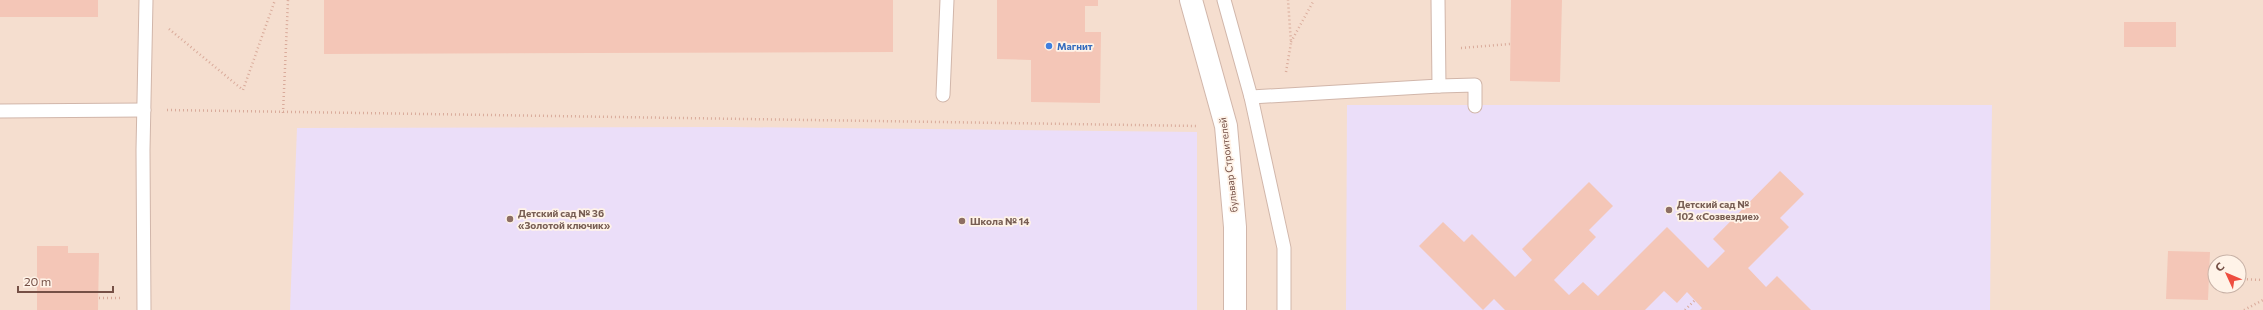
<svg xmlns="http://www.w3.org/2000/svg" width="2263" height="310" viewBox="0 0 2263 310" font-family="Commissioner,sans-serif">
  <rect width="100%" height="100%" fill="#fdeee1"/>
  <path fill="#f5decf" fill-rule="evenodd" d="M 0,0 L 2263,0 L 2263,310 L 0,310 ZM 2215,262 L 2239,262 L 2239,286 L 2215,286 Z"/>
  <g fill="#ebdef9">
    <polygon points="1347,105 1992,105 1990,310 1346,310"/>
    <polygon points="728,127 1197,132 1197,310 290,310 297,128"/>
  </g>
  <g fill="#f4c6b7">
    <rect x="0" y="0" width="98" height="17"/>
    <polygon points="324,0 893,0 893,52 324,54"/>
    <polygon points="997,0 1098,0 1098,6 1085,6 1085,32 1101,32 1100,103 1031,102 1031,60 997,59"/>
    <polygon points="1511,0 1562,0 1560,82 1510,81"/>
    <rect x="2124" y="22" width="52" height="25"/>
    <polygon points="1780,171 1804,194 1780,218 1789,227 1748,268 1766,287 1777,276 1811,310 1700,310 1702,308 1687,292 1677,303 1664,291 1645,310 1505,310 1494,299 1483,310 1419,246 1443,222 1464,242 1472,234 1515,277 1532,260 1522,249 1589,182 1613,206 1589,230 1596,237 1554,280 1569,295 1583,282 1598,296 1667,227 1708,268 1725,251 1713,239"/>
    <polygon points="37,246 68,246 68,253 99,253 98,310 37,310"/>
    <polygon points="2168,251 2210,252 2208,300 2166,299"/>
  </g>
  <g fill="none" stroke-linecap="round" stroke-linejoin="round">
    <defs>
      <g id="lane">
        <polyline points="1224,0 1251,97 1284,248 1284,310"/>
        <polyline points="1439,86 1475,85 1475,106"/>
        <polyline points="943,95 947,0"/>
        <polyline points="1251,97 1439,86 1438,0"/>
        <polyline points="0,111 144,110"/>
        <polyline points="144,310 143,150 146,0"/>
      </g>
      <polyline id="street" points="1191,0 1226,126 1235,227 1235,310"/>
    </defs>
    <use href="#lane" stroke="#d1b6aa" stroke-width="15"/>
    <use href="#street" stroke="#d1b6aa" stroke-width="24"/>
    <g stroke="#d9aa9a" stroke-width="2.5" stroke-dasharray="1 3" stroke-linecap="butt">
      <polyline points="169,29 243,90 275,0"/>
      <polyline points="1291,42 1314,0"/>
      <polyline points="1461,48 1510,44"/>
      <polyline points="1286,72 1291,43 1288,0"/>
      <polyline points="167,110 1197,126"/>
      <polyline points="283,113 288,0"/>
      <polyline points="2209,279 2215,279"/>
      <polyline points="2239,279 2263,280"/>
      <polyline points="99,298 120,298"/>
      <polyline points="1685,310 1695,300"/>
      <polyline points="2244,310 2263,300"/>
    </g>
    <use href="#lane" stroke="#fff" stroke-width="13"/>
    <use href="#street" stroke="#fff" stroke-width="22"/>
  </g>
  <circle fill="#3f7fe0" stroke="#fff3e8" stroke-width="1.5" cx="1049" cy="46" r="4"/>
  <g fill="#8d6e63" stroke="#fff3e8" stroke-width="1.5">
    <circle cx="1669" cy="210" r="4"/>
    <circle cx="510" cy="219" r="4"/>
    <circle cx="962" cy="221" r="4"/>
  </g>
  <g text-anchor="middle" stroke-width="3.5" stroke-linejoin="round" paint-order="stroke">
    <g font-size="10" font-weight="bold" fill="#366cbe" stroke="#fff3e8" text-anchor="start">
      <text x="1057" y="50">Магнит</text>
    </g>
    <g font-size="10" fill="#755046" stroke="#fff3e8">
      <text transform="translate(1228 165) rotate(-97)" y="4">бульвар Строителей</text>
    </g>
    <g font-size="10" font-weight="bold" fill="#785e54" stroke="#fff3e8" text-anchor="start">
      <text x="1677" y="208">Детский сад №<tspan x="1677" dy="12">102 «Созвездие»</tspan></text>
      <text x="518" y="217">Детский сад № 36<tspan x="518" dy="12">«Золотой ключик»</tspan></text>
      <text x="970" y="225">Школа № 14</text>
    </g>
  </g>
  <g transform="translate(2227 274) rotate(314)"><circle r="19" fill="#fff3e8" stroke="#c8b2a7"/>
  <path d="M0-3L7 15L0 10L-7 15Z" fill="#ee4d3f"/>
  <text y="-6" font-size="11" font-weight="bold" text-anchor="middle" fill="#755046">С</text>
  </g>
  <path d="M18 286v6h95v-6" fill="none" stroke="#755046" stroke-width="2"/>
  <text x="24" y="286" font-size="12" fill="#755046" stroke="#fff3e8" stroke-width="3" paint-order="stroke">20 m</text>
</svg>
